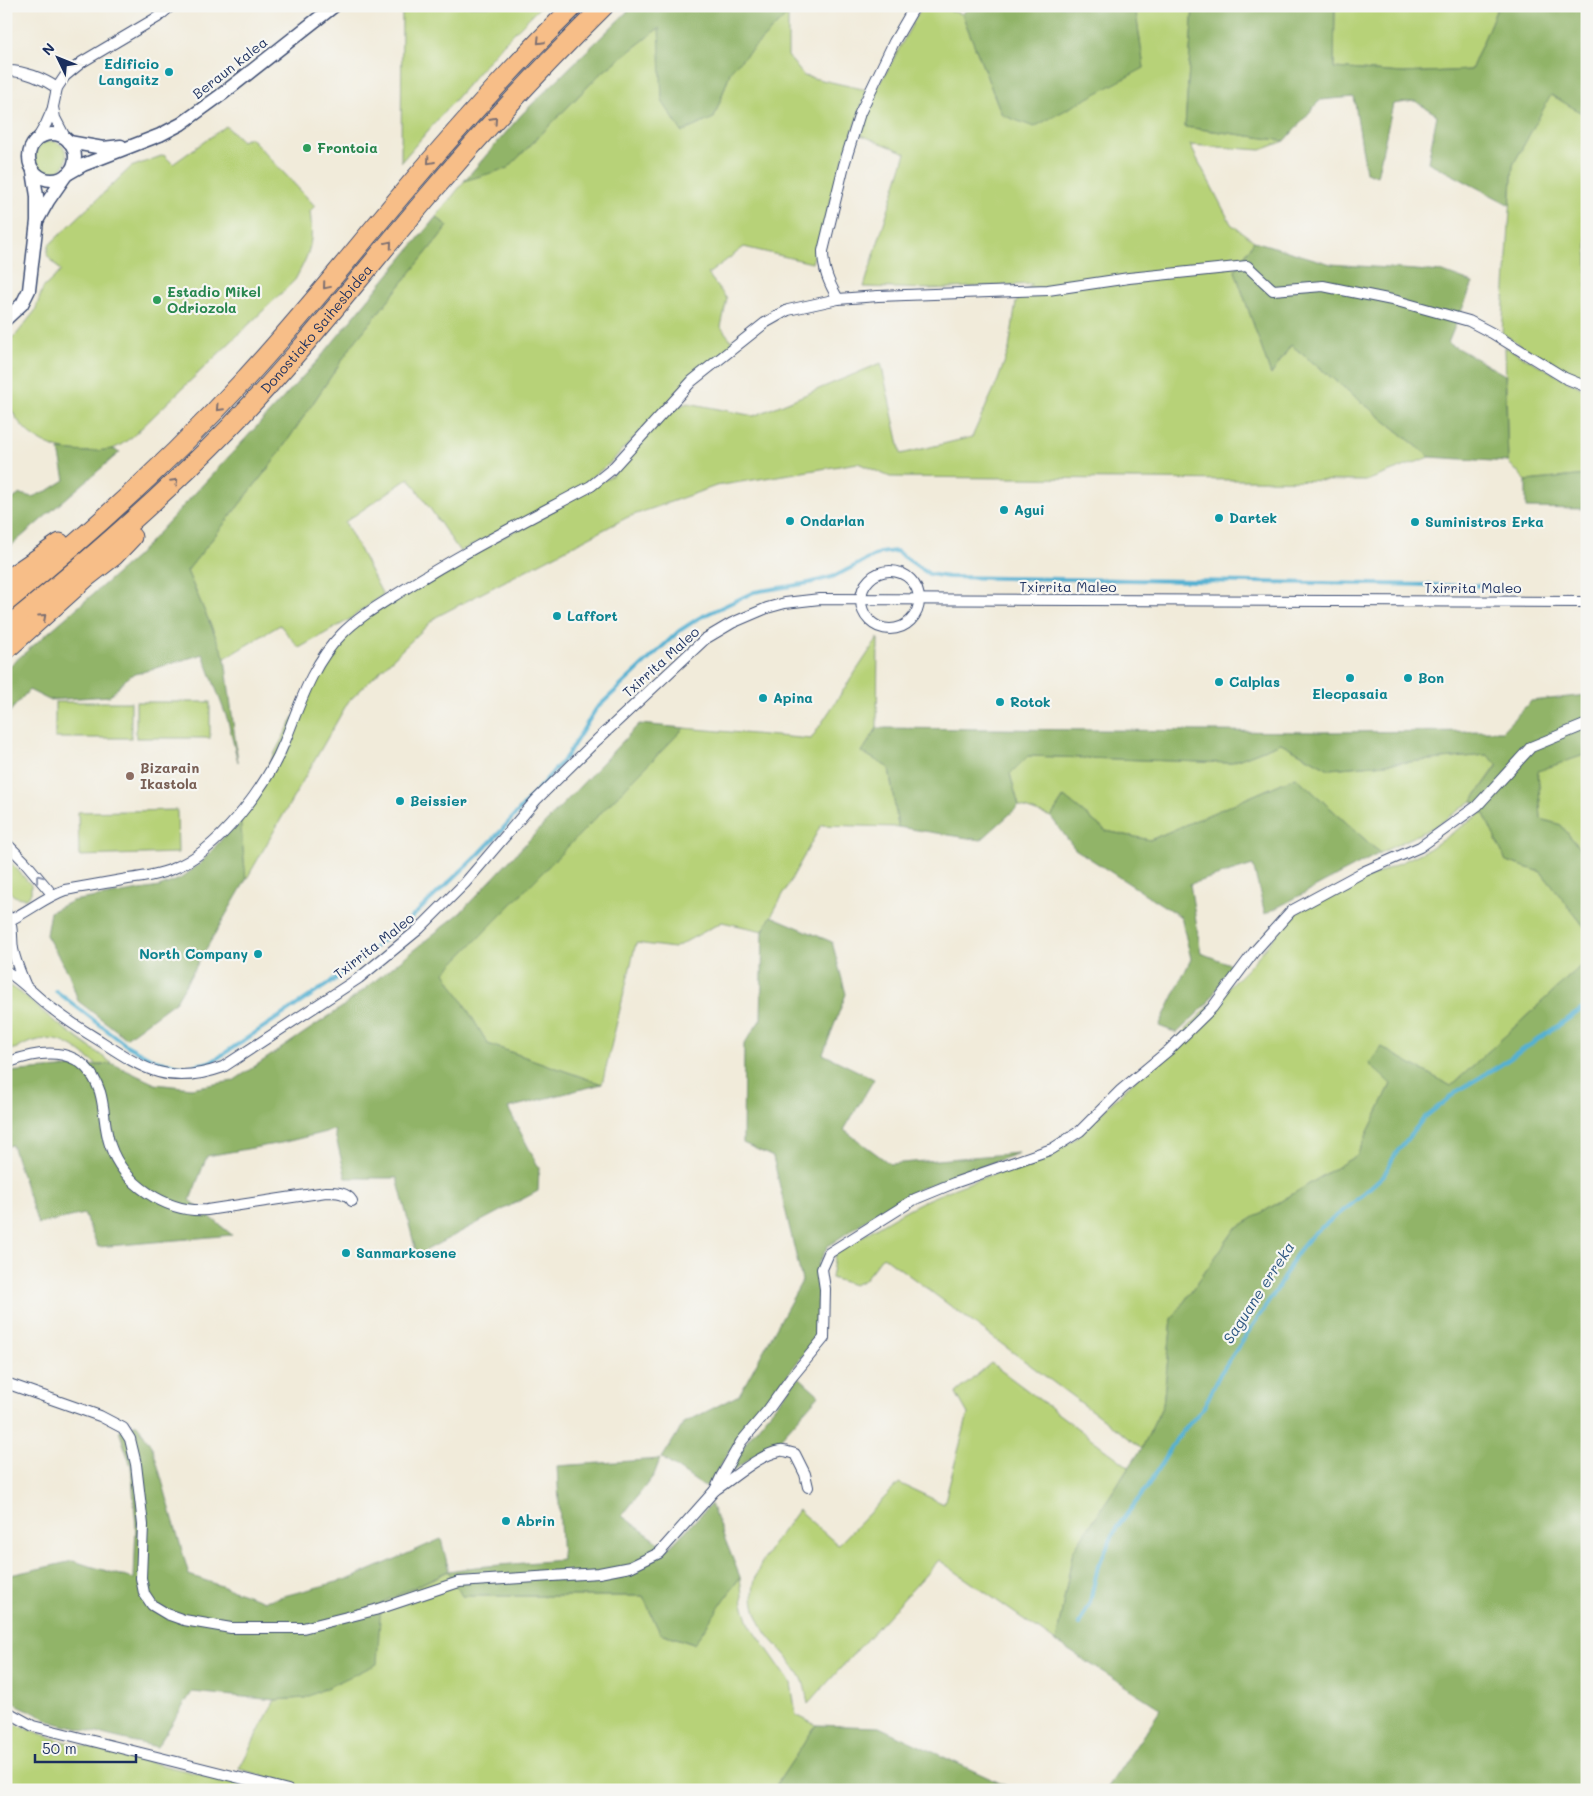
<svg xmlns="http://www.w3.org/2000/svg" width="1593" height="1796" viewBox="0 0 1593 1796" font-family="Mali,sans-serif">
  <rect width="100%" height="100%" fill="#f6f6f2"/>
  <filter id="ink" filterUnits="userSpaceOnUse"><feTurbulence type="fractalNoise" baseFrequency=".02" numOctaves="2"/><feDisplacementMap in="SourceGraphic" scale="10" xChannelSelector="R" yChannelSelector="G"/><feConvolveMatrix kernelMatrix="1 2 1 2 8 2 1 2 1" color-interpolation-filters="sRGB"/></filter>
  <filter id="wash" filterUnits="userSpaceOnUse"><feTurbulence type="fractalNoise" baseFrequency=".0096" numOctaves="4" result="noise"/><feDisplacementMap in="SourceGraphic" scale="20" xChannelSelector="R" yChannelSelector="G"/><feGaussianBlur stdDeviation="1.12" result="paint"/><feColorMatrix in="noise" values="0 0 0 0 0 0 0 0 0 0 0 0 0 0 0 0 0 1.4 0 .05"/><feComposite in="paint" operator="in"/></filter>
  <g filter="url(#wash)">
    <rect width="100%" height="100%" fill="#f1ebda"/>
    <g fill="#b7d278" stroke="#69806b">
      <polygon points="402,6 541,6 502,45 401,162"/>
      <polygon points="791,6 794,6 788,14 788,56 804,76 867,90 845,153 812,263 744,247 708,274 727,299 721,327 734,344 682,387 610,463 574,491 460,552 409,478 345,522 383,595 347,621 299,648 280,625 225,658 187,571 273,462 353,344 448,226 436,217 466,179 508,168 600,74 660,27 662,101 714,118 731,70 788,14"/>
      <polygon points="922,6 934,6 962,14 1002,115 1144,68 1135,6 1193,6 1185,127 1285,141 1261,150 1190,145 1231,224 1254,241 1235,271 1271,375 1291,345 1430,457 1366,481 890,477 858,463 716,486 628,517 436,617 348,702 246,880 240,818 326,657 366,617 434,574 548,513 613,475 672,408 688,403 754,416 881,363 901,454 972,437 998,380 1009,349 1016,302 1032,284 931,289 864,287 906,153 861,135 872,99"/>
      <polygon points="1335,6 1498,6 1471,70 1402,73 1334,68"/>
      <polygon points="1551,94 1587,116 1587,382 1566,374 1502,333 1513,165"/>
      <path d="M 226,126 L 242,141 L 250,137 L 315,206 L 310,211 C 314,243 310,252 295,280 L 132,437 C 126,441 119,447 112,449 C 107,451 101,450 97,451 C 55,456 19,438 6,396 L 6,347 L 9,339 L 16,335 L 35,311 L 43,288 L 61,271 L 47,255 L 49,245 L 131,167 L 164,155 L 173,164 Z"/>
      <circle cx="51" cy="157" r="16"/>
      <polygon points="1505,347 1587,391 1587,475 1526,481 1508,462"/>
      <polygon points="878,638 877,728 862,752 889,768 898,827 821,825 763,931 722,922 674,948 636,943 602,1084 488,1044 444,972 684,728 811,739"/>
      <rect x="55" y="702" width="76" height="36"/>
      <rect x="136" y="702" width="74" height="36"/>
      <polygon points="1281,743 1329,769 1487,755 1498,764 1472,801 1436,826 1380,853 1296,777 1150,840 1106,831 1064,797 1051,817 1019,806 1010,774 1028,756 1230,763"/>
      <polygon points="1587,754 1587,858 1561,825 1541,819 1538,770"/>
      <polygon points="177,810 178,853 79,856 78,812"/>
      <path d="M 1483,812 L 1506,861 L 1541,872 L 1587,930 L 1587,960 L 1451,1086 L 1380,1047 L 1391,1084 L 1357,1155 L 1235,1229 L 1172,1319 L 1163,1405 L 1142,1448 L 883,1256 L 864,1280 L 854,1285 L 831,1278 L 835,1254 C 868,1233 901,1210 938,1195 C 983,1176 1030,1163 1074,1140 L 1249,967 L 1295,913 L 1429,849 Z"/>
      <path d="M 6,857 L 31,885 L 31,893 L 27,898 C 1,900 6,874 6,857 Z"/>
      <path d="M 6,984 L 21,993 L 54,1021 L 113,1064 L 97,1065 C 74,1047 59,1032 28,1043 C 21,1046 14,1051 6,1049 Z"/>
      <path d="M 991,1363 L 1129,1467 L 1073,1551 L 1056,1642 L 939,1560 L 808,1704 C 806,1695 805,1682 800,1675 C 792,1662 781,1650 771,1639 C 730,1587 768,1553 798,1510 L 838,1545 L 899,1483 L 944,1504 L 968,1414 L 956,1393 Z"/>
      <polygon points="449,1571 462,1596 643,1596 660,1633 693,1644 740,1577 743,1604 750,1625 791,1683 796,1715 816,1725 773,1790 315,1790 239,1769 275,1700 305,1698 381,1603"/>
      <polygon points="6,1721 61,1741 266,1790 6,1790"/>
    </g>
    <g fill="#91b468" stroke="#567263">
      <polygon points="633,6 791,6 788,14 731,70 714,118 682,132 662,101 659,28 599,75 508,168 464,181 522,114"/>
      <polygon points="971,6 1135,6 1144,68 1034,127 1002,115 962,14"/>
      <polygon points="1193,6 1335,6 1334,68 1402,73 1471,70 1498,6 1587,6 1587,116 1551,95 1513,165 1510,205 1428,162 1437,115 1415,101 1393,104 1377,176 1366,172 1354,97 1320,100 1285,141 1185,127"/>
      <polygon points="436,217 448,226 353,344 273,462 187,571 225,658 238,762 228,721 203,654 129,676 110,696 49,700 29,690 6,716 6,669 136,557 319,359"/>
      <polygon points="1254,241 1331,264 1443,272 1473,283 1448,343 1505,375 1508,462 1430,457 1291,345 1271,375 1235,271"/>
      <polygon points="112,449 120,452 6,550 6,504 20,494 32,497 49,490 65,480 59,450 87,452"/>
      <polygon points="1587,475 1587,509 1526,508 1526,481"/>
      <polygon points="1587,695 1587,754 1538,771 1541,819 1561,825 1587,858 1587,930 1541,872 1506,861 1483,812 1472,801 1498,765 1487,755 1329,769 1281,743 1230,763 1028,756 1010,774 1019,806 981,840 898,827 889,768 862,752 877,728 1319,732 1502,731 1531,701"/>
      <polygon points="639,724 684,728 445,972 488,1044 602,1084 508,1108 539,1168 538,1191 417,1255 397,1178 346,1178 334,1130 281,1143 207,1156 190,1200 232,1235 98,1247 84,1214 38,1224 12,1145 6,1147 6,1072 113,1064 155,1084 191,1088 233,1081 341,1008 460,913"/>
      <polygon points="1296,777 1380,853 1265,914 1253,865 1190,884 1201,953 1232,965 1207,1004 1177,1033 1159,1026 1191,959 1181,917 1075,849 1051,817 1064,797 1106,831 1150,840"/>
      <polygon points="240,818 246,880 176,1001 126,1038 78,1001 69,974 46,935 50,912 72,901 159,887 180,879 201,863"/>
      <polygon points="771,916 832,942 846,994 823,1054 874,1079 844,1130 890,1164 1019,1153 921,1188 885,1207 828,1246 818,1264 818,1334 810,1346 736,1441 706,1488 662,1458 684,1423 739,1395 802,1281 773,1157 743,1143 744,1044 761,1019 763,931"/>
      <polygon points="1587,960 1587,1790 1106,1790 1161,1709 1056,1642 1073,1551 1142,1448 1163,1405 1172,1319 1235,1229 1357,1155 1391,1084 1369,1064 1381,1047 1451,1086"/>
      <polygon points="799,1377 819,1395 777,1442 757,1453 726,1476 748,1439"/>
      <polygon points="137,1424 153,1449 189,1575 265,1601 352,1578 441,1539 449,1571 476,1567 562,1560 557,1466 660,1459 654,1475 622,1516 668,1549 711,1504 740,1577 694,1644 660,1633 643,1596 462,1596 448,1571 381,1603 377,1664 305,1698 275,1700 192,1692 157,1747 55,1723 6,1699 6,1576 73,1561 134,1579 136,1526 131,1466 119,1431"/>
      <polygon points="816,1725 879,1727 1015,1790 773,1790"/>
    </g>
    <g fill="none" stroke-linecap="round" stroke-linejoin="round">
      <g stroke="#54b1d2" stroke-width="4">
        <polyline points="56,991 126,1045 152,1059 185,1068 213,1061 343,974 412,917 479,854 500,832 566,757 596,709 679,631 699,618 754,592 809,583 835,576 880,553 896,551 929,574 948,577 1490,586"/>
        <polyline points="1079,1624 1090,1602 1098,1566 1117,1527 1147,1488 1177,1438 1204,1407 1220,1374 1276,1291 1297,1253 1313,1234 1352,1204 1384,1175 1396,1153 1424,1118 1459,1090 1499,1066 1587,1006"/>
      </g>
    </g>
  </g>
  <g filter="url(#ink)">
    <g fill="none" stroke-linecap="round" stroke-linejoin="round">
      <defs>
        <g id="minor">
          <path d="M 6,71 C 23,70 44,79 57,88"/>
          <polyline points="66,139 55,118 53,107 57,88 65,76 82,62 158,17 171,6"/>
          <polyline points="36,141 46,124 53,108"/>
          <path d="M 838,299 C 829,283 823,270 823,251 L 844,165 L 860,113 L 894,42 L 915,6"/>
          <circle cx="890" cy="600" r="29"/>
          <polyline points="6,843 25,862 52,894"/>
          <path d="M 6,914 C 14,925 11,936 13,949 C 15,961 20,972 25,984"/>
          <path d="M 10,920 C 29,911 45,897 65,890 C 86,886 107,883 128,879 C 143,877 158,875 172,869 C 218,852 267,786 285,741 C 300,704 312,664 341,635 C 359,616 383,603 405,589 C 465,551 529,519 591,486 L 611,470 L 692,381 L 765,323 L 788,310 L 838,299 L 878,296 L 1048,290 L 1129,278 L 1247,266 L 1273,290 L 1323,286 L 1397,301 L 1469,321 L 1492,333 L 1565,378 L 1587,387"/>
          <path d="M 6,971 C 24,982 37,998 54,1010 C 69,1022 86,1032 102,1042 C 145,1070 170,1086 223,1067 L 359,978 L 419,929 L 465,883 L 536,800 L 597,740 L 705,639 L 732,623 L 767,608 L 785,603 L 820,599 L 1587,602"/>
          <path d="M 6,1061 L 9,1062 C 47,1048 85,1047 100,1092 C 105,1109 104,1128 110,1145 C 123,1184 167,1213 207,1210 L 326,1192 C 335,1192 347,1192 352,1201"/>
          <polyline points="6,1383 100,1416 123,1428 130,1439 136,1464 143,1525 141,1578 144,1593 152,1605 167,1614 184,1620 231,1628 303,1628 375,1610 459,1582 599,1573 630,1567 659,1553 715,1490 721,1477 741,1442 768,1410 791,1378 824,1338 825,1289 822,1269 829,1253 915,1199 954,1183 1052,1149 1080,1131 1121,1090 1169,1050 1212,1008 1254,952 1291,911 1365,871 1420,847 1477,806 1531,747 1587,724"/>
          <path d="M 715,1490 C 734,1478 758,1455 780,1451 C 784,1450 790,1453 795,1454 L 805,1474 L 808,1487"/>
          <polyline points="6,1711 33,1726 288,1790"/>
        </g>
        <g id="tertiary">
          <circle cx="52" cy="157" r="23"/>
          <polyline points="69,142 103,148 121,146"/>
          <polyline points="69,173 83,165 160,135 181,124 221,95 334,6"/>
          <polyline points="38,219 48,201 66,175"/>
          <polyline points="6,319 22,304 29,290 37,221 37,196 33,171"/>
        </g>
        <g id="motorway">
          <polyline points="6,580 60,543"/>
          <path d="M 6,602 C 91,533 171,460 245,379 C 304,315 358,246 414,180 C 465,120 518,61 574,6"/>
          <path id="s1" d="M 6,628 C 84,565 159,500 229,428 C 300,354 363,273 430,194 C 485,129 543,66 604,6"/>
          <polyline points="6,650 87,577 114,556 132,537"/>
        </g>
      </defs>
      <use href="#minor" stroke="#3b4b71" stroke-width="12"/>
      <use href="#tertiary" stroke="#3b4b71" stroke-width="15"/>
      <use href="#motorway" stroke="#3b4b71" stroke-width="21"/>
      <use href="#minor" stroke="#fff" stroke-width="10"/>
      <use href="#tertiary" stroke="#fff" stroke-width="12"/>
      <use href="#motorway" stroke="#f7be88" stroke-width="19"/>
    </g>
    <defs><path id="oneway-chevron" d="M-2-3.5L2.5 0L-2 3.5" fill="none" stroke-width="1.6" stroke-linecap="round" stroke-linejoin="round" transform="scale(1.25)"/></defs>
    <g stroke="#7e6f71">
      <use href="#oneway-chevron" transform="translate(540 41) rotate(134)"/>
      <use href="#oneway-chevron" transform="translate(494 120) rotate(-48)"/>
      <use href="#oneway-chevron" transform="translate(430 161) rotate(131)"/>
      <use href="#oneway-chevron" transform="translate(389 244) rotate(-50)"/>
      <use href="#oneway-chevron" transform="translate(326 286) rotate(130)"/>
      <use href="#oneway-chevron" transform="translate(219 408) rotate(133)"/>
      <use href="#oneway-chevron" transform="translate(175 482) rotate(-45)"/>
      <use href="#oneway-chevron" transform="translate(43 617) rotate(-42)"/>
    </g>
    <use stroke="#8d97ae" href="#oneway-chevron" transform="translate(39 878) rotate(-129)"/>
  </g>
  <g fill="#0f9aa8" stroke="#f6f6f2" stroke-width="2">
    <circle cx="169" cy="72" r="5"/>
    <circle cx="1004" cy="510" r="5"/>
    <circle cx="1219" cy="518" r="5"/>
    <circle cx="790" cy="521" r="5"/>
    <circle cx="1415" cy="522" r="5"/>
    <circle cx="557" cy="616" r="5"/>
    <circle cx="1350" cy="678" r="5"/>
    <circle cx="1408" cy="678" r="5"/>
    <circle cx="1219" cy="682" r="5"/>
    <circle cx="763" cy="698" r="5"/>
    <circle cx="1000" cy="702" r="5"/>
    <circle cx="400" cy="801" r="5"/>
    <circle cx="258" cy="954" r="5"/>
    <circle cx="346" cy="1253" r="5"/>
    <circle cx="506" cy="1521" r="5"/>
  </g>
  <g fill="#2e9e5b" stroke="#f6f6f2" stroke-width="2">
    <circle cx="307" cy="148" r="5"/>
    <circle cx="157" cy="300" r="5"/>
  </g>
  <circle fill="#8d6e63" stroke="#f6f6f2" stroke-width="2" cx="130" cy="776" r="5"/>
  <g text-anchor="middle" stroke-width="4.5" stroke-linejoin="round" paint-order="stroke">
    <g font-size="14" font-weight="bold" fill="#0d838f" stroke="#f6f6f2" text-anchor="start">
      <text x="159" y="69" text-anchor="end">Edificio<tspan x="159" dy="16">Langaitz</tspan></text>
      <text x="1014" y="515">Agui</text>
      <text x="1229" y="523">Dartek</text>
      <text x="800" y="526">Ondarlan</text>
      <text x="1425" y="527">Suministros Erka</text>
      <text x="567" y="621">Laffort</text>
      <text x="1418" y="683">Bon</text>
      <text x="1229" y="687">Calplas</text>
      <text x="1350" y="699" text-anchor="middle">Elecpasaia</text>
      <text x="773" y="703">Apina</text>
      <text x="1010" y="707">Rotok</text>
      <text x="410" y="806">Beissier</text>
      <text x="248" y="959" text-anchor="end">North Company</text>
      <text x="356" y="1258">Sanmarkosene</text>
      <text x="516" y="1526">Abrin</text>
    </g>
    <g font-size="14" fill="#1b2f5e" stroke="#f6f6f2">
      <text transform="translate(230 68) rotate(-38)" y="5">Beraun kalea</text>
      <text dy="5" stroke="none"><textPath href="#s1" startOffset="432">Donostiako Saihesbidea</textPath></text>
      <text x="1068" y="592">Txirrita Maleo</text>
      <text x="1473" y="593">Txirrita Maleo</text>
      <text transform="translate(661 662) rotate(-42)" y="5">Txirrita Maleo</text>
      <text transform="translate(374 946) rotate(-38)" y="5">Txirrita Maleo</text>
    </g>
    <g font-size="14" font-weight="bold" fill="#27864d" stroke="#f6f6f2" text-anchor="start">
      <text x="317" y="153">Frontoia</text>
      <text x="167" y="297">Estadio Mikel<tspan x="167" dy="16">Odriozola</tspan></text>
    </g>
    <g font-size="14" font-weight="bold" fill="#785e54" stroke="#f6f6f2" text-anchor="start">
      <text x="140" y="773">Bizarain<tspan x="140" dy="16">Ikastola</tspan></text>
    </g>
    <g font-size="15" font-style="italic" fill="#2c5681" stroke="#f6f6f2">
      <text transform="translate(1259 1293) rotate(-57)" y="5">Saguane erreka</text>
    </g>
  </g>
  <rect width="1593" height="1796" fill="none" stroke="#f6f6f2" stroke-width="25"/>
  <g transform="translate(58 58) rotate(313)" stroke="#f6f6f2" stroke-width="4" paint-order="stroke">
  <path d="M0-4L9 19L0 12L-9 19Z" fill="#1b2f5e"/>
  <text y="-8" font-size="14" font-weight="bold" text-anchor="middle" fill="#1b2f5e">N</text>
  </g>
  <path d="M35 1754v8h101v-8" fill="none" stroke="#1b2f5e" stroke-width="2.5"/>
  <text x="42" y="1754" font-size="15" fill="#1b2f5e" stroke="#f6f6f2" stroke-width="4" paint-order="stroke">50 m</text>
</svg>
